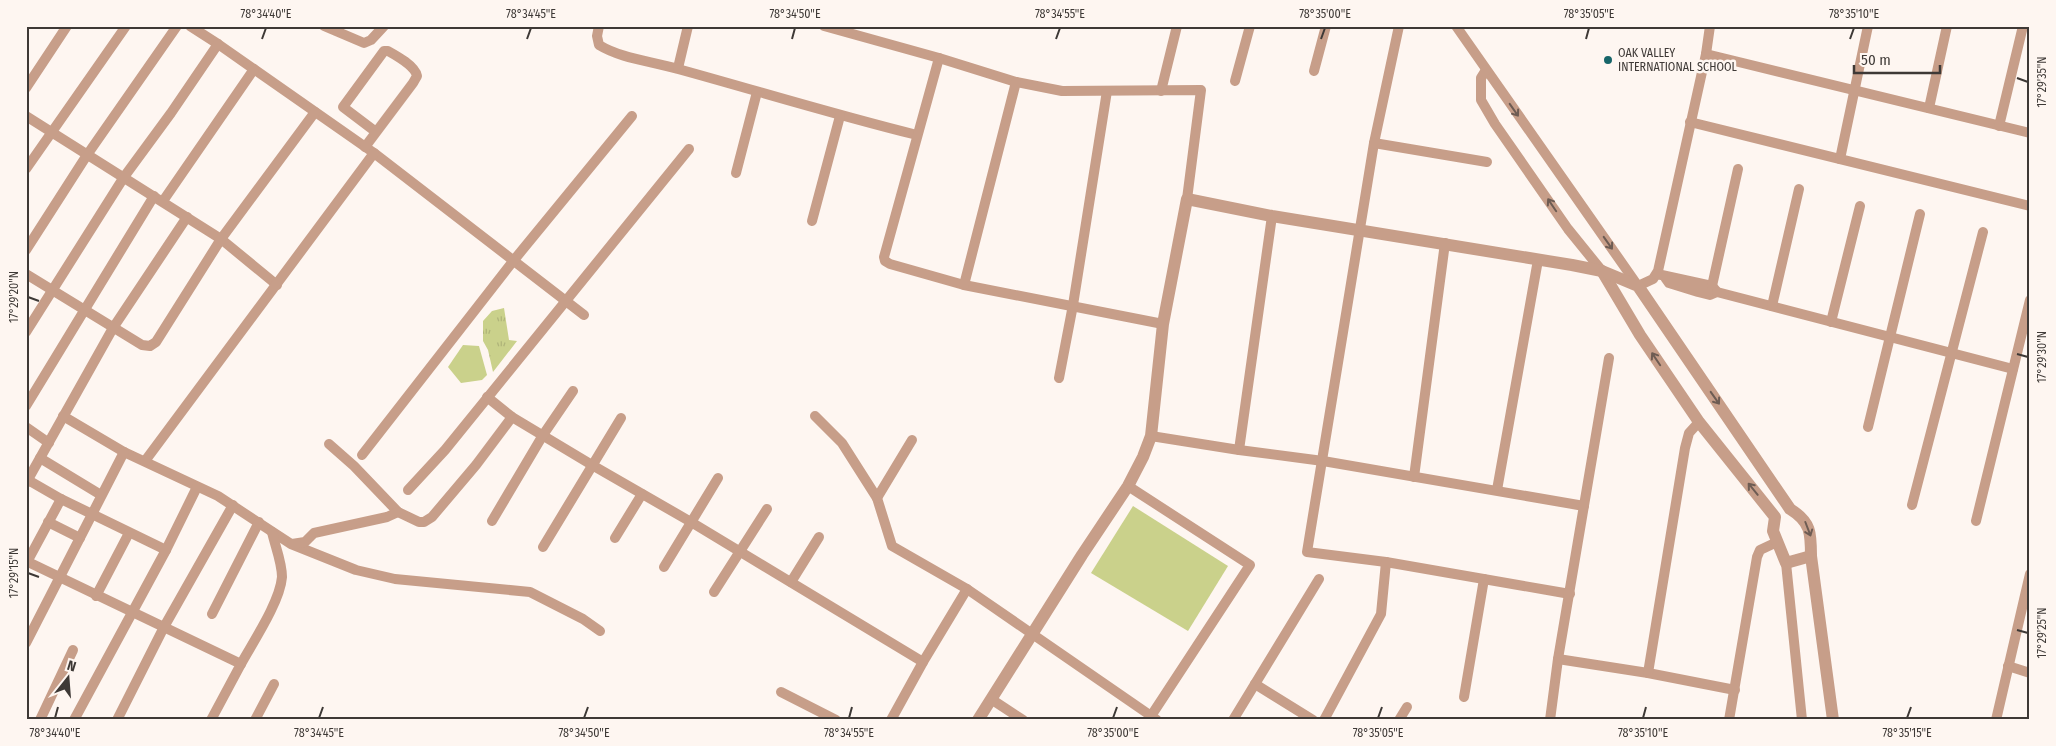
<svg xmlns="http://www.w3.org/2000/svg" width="2056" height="746" viewBox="0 0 2056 746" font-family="'Fira Sans Condensed',sans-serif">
  <defs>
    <pattern id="grass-tufts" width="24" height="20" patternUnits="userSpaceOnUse" patternTransform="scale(1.25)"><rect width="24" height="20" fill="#cad18b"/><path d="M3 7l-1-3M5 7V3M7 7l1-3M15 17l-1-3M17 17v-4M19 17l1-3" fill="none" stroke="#afb479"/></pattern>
  </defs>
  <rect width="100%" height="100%" fill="#fef6f1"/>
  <polygon fill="url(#grass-tufts)" points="504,308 509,340 517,341 493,372 488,350 483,341 483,321 492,311"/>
  <g fill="#cad18b">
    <polygon points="463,345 479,346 487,375 482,380 461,383 448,367"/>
    <polygon points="1133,506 1228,566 1188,631 1091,573"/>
  </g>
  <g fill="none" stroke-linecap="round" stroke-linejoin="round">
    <g stroke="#c79e89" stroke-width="10">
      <polyline points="190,26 218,44 374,153 584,315"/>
      <polyline points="324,26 364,43 371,40 384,26"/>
      <path d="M 599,26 L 597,36 L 599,45 C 622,59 652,61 678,69 C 758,91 836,115 917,135"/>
      <polyline points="824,26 939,58 1016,82 1062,91 1201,90 1187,199"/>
      <polyline points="1399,26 1374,143 1307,552 1386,562 1570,594"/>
      <polyline points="1456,26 1638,286 1653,279 1658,271 1706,54 1710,26"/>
      <polyline points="1706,54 2030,133"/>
      <polyline points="939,58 884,257 885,261 890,264 964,285 1163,324"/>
      <polyline points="678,68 688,26"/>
      <polyline points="1486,70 1481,78 1481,100 1495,124 1568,229 1602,271"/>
      <polyline points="1314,71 1326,26"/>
      <polyline points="1235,81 1250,26"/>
      <polyline points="26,88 67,26"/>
      <polyline points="1161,91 1177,26"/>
      <polyline points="1929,108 1947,26"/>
      <polyline points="26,116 221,239 277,285"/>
      <polyline points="1690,122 2030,206"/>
      <polyline points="1999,126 2023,26"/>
      <polyline points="1374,143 1487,162"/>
      <path d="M 365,147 L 413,83 L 417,76 C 415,66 397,56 388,51 L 384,51 L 343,107 L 376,132"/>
      <polyline points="1840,159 1868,26"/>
      <polyline points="26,169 126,26"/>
      <polyline points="736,173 757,92"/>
      <polyline points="163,201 254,69"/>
      <polyline points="812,221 840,116"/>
      <polyline points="26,250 87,155 177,26"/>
      <polyline points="26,274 142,345 150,346 156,342 221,239 315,112"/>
      <polyline points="1657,274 1712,286 1717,292 1710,295 1698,292 1669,283 1664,276"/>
      <polyline points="964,285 1016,82"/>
      <polyline points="1712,286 1738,169"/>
      <polyline points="1717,292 2013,369"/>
      <polyline points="1772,306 1799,189"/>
      <polyline points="1831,322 1860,206"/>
      <polyline points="26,332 124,177 171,113 218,44"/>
      <polyline points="1059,378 1073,305 1107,91"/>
      <polyline points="487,397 512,417 592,465 691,522 923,662"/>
      <polyline points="26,406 154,196"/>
      <polyline points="63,416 124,452 218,496 291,544 356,570 395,579 530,592 583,619 600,631"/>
      <polyline points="815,416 842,443 877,498 892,546 967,589 1157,720"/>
      <polyline points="26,427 49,443"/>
      <polyline points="1868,427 1920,214"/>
      <polyline points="1151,436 1239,450 1323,461 1584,506"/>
      <polyline points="329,444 354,466 398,512 419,522 424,522 432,517 476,465 512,417"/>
      <polyline points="1239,450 1272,216"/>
      <polyline points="362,455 514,260 632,116"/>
      <polyline points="40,458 101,495"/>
      <polyline points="145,461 374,153"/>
      <polyline points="1414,477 1445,243"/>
      <polyline points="28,480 61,499 166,550"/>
      <polyline points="26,483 113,328 187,217"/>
      <polyline points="1128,486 1250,565 1151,716"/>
      <polyline points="408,490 445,450 689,149"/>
      <polyline points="1497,490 1538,260"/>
      <polyline points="877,498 912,440"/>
      <polyline points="1912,505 1983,232"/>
      <polyline points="492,521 543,435 573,391"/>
      <polyline points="1976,521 2030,300"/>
      <polyline points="48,522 80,538"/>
      <polyline points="615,538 642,494"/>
      <polyline points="292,544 305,542 314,533 387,517 398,512"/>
      <polyline points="543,547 621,418"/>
      <polyline points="26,561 241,664 211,720"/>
      <polyline points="1786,563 1802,720"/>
      <polyline points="26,564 61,499"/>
      <polyline points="664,567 718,478"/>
      <polyline points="791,582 819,537"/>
      <polyline points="714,592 767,509"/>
      <polyline points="96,596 129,533"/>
      <polyline points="212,614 259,522"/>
      <polyline points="26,643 124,452"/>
      <polyline points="1558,659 1648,673 1735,690"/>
      <path d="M 241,664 C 253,642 280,602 282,577 C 282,562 275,546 272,532"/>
      <polyline points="2008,666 2030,673"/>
      <polyline points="1648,673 1685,448 1689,433 1699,422"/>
      <polyline points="1255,684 1313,720"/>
      <polyline points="781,692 836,720"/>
      <polyline points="1464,697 1484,579"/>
      <polyline points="991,699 1023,720"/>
      <polyline points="40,720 73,650"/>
      <polyline points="74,720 166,550 197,487"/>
      <polyline points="117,720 164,627 233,505"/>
      <polyline points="255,720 274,684"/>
      <polyline points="891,720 923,662 967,589"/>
      <polyline points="1233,720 1319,579"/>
      <polyline points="1324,720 1381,614 1386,562"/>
      <polyline points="1399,720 1407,707"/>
      <polyline points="1550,720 1558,659 1609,358"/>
      <polyline points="1729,720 1757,557 1760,550 1777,542"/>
      <polyline points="1996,720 2030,574"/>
    </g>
    <g stroke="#c79e89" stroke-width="12">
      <polyline points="1602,271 1640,335 1699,422 1775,517 1773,531 1786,563 1811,556"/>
      <path d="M 978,720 L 1082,555 L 1128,486 L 1143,457 L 1151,436 L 1163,324 L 1187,199 L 1272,216 L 1572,265 L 1602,271 L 1638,286 L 1790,509 C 1811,522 1811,533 1811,556 L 1833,720"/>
    </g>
  </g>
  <defs><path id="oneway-shaft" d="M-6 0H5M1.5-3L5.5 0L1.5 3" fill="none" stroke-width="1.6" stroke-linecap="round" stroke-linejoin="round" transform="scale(1.25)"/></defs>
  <g stroke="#6e5c53">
    <use href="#oneway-shaft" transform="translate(1514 110) rotate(55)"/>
    <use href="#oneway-shaft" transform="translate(1552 205) rotate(-124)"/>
    <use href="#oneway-shaft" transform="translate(1608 243) rotate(55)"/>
    <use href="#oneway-shaft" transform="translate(1656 359) rotate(-124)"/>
    <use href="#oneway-shaft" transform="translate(1715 398) rotate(55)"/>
    <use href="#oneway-shaft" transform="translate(1753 489) rotate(-129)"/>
    <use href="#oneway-shaft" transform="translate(1808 529) rotate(69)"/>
  </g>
  <path fill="none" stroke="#3e3936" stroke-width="2" d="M 262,39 L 266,28M 527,39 L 531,28M 792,39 L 795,28M 1056,39 L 1060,28M 1321,39 L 1325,28M 1586,39 L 1589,28M 1850,39 L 1854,28M 2017,78 L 2028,82M 28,297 L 39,301M 2017,354 L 2028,357M 28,573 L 39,577M 2017,630 L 2028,633M 55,718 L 58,707M 319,718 L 323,707M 584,718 L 588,707M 849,718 L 852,707M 1113,718 L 1117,707M 1378,718 L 1382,707M 1643,718 L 1646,707M 1907,718 L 1911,707"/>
  <circle fill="#176569" stroke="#fef6f1" stroke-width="2" cx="1608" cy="60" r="5"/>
  <g text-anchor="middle" stroke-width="5" stroke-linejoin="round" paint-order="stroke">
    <g font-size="12" fill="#3e3936" stroke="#fef6f1" text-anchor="start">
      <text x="1618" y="57">OAK VALLEY<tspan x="1618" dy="14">INTERNATIONAL SCHOOL</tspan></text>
    </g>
  </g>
  <rect width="2056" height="746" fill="none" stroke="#fef6f1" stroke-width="55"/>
  <g transform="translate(68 678) rotate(17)" stroke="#fef6f1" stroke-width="4" paint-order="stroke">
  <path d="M0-4L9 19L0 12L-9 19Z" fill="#3e3936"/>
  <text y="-8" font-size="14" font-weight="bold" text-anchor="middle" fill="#3e3936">N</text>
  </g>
  <path d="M1854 65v8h86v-8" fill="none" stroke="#3e3936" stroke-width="2.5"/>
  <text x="1861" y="65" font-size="15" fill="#3e3936" stroke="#fef6f1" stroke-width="4" paint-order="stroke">50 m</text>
  <rect x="28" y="28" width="2000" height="690" fill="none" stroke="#3e3936" stroke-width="2"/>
  <g font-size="12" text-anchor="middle" fill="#3e3936">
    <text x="266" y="18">78°34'40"E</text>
    <text x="531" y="18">78°34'45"E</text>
    <text x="795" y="18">78°34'50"E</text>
    <text x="1060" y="18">78°34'55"E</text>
    <text x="1325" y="18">78°35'00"E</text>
    <text x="1589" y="18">78°35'05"E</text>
    <text x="1854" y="18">78°35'10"E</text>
    <text transform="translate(2042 82) rotate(-90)" y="4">17°29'35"N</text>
    <text transform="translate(14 297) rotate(-90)" y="4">17°29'20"N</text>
    <text transform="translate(2042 357) rotate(-90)" y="4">17°29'30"N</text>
    <text transform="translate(14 573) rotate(-90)" y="4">17°29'15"N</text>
    <text transform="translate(2042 633) rotate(-90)" y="4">17°29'25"N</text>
    <text x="55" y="737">78°34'40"E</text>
    <text x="319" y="737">78°34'45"E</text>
    <text x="584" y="737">78°34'50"E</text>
    <text x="849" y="737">78°34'55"E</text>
    <text x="1113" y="737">78°35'00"E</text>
    <text x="1378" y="737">78°35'05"E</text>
    <text x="1643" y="737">78°35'10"E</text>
    <text x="1907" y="737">78°35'15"E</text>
  </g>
</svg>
